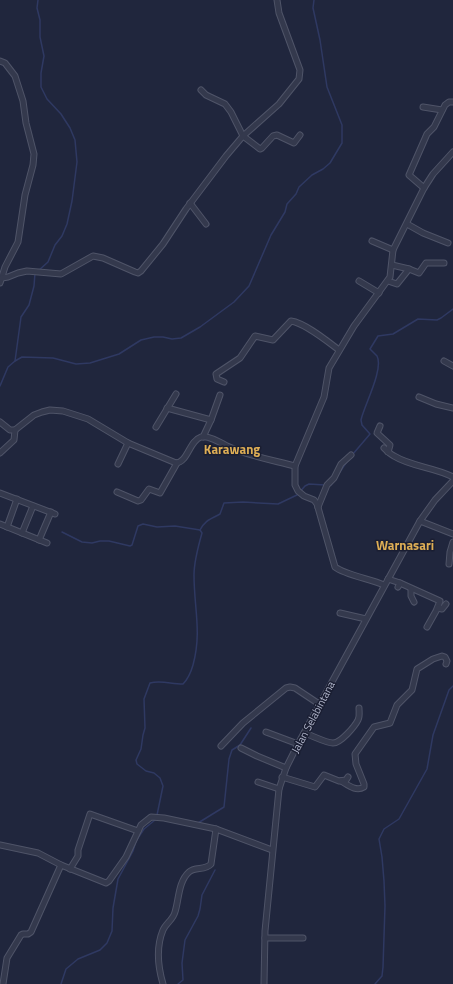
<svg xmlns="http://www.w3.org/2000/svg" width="453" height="984" viewBox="0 0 453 984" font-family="'Titillium Web',sans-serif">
  <rect width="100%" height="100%" fill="#20263d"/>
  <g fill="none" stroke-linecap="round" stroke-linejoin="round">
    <g stroke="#2f3962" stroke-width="1.5">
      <polyline points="38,0 37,8 40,20 40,37 44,56 41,73 41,87 47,99 61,114 70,128 75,140 77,162 72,201 67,224 62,236 55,245 48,262 38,271"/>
      <polyline points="15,361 21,317 29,305 34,286 35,273"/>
      <polyline points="0,386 8,367 15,361 22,357 53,358 76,364 90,363 119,354 141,340 154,337 163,337 172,339 181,338 200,327 234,302 249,286 271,235 285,212 287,204 296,194 299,187 312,175 323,169 330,163 342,143 342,125 327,87 320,40 313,8 314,0"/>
      <path d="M 353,454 L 370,434 L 362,425 L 361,420 C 364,406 384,369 377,356 C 375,354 372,351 370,349 L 378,336 L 393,334 L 418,319 L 437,320 L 441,318 L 453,309"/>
      <polyline points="329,485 331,485 348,460"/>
      <path d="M 200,530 C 205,520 211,519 220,514 L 224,503 L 243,502 L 278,504 L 297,495 L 305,486 L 309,484 L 325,485"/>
      <polyline points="62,532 82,542 92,543 100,541 109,541 130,546 132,545 138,526 143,524 157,527 175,526 200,530"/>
      <polyline points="198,823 224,807 229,759 232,750 240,745 251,728"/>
      <path d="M 61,984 L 66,969 L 78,959 L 100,950 L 107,943 L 112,931 L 113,908 L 118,879 L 133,851 L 136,841 L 144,829 L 155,820 L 157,815 L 163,786 L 160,778 L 154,773 L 146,771 L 137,764 L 136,760 L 141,749 L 143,735 L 145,728 L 144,699 L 150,683 C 161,680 171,684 183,684 C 189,678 191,672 193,665 C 202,632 194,608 194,575 C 194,561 198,547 202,533 L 200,530"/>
      <polyline points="178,984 183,980 182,963 185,940 198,916 200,909 202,895 215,870"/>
      <polyline points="375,984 382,976 383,967 385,906 384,881 382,857 379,839 384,829 399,819 427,769 433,735 449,690 453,686"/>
    </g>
    <defs>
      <g id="minor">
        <polyline points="0,61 5,63 15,76 23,101 26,123 34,154 33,165 25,195 18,242 5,267 0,283"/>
        <polyline points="201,90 206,95 225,104 231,112 243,136 260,149 262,148 273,136 277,135 294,143 300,135"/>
        <polyline points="423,107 442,110"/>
        <polyline points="424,188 409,175 427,134 434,127 445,105 449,102 453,102"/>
        <polyline points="190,203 206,224"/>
        <polyline points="407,224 423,233 448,243"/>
        <polyline points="372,241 393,250"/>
        <polyline points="392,265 409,269"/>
        <polyline points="2,278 8,277 18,273 27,271 61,274 93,256 103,258 135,272 138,273 141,271 163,244 186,209 226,156 243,136 279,104 299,79 300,70 279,13 277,0"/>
        <polyline points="359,281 379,293"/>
        <polyline points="388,281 397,284 409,269 419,273 426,263 444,263"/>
        <polyline points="444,361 453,366"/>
        <path d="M 224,382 L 217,379 L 216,374 L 240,358 L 255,336 L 273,340 L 291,321 C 305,323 327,341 339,350"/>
        <polyline points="419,397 436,404 453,408"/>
        <polyline points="167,408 211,420"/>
        <path d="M 0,422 L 10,430 L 15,430 L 34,415 L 42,412 L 50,410 L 63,411 L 88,419 L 128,443 L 176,463 C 188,462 189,441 201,437 C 208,435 220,442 227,446 C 248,456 272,460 295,466"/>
        <polyline points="380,426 377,433 390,445 388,452"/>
        <polyline points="156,427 176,394"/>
        <polyline points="203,437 211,420 220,395"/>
        <path d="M 384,448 C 387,451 390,454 394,456 C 412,467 434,467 453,477"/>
        <polyline points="0,453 14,440 15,430"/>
        <polyline points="118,464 128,443"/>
        <polyline points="117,492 138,501 141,500 149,489 160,493 177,463"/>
        <polyline points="0,493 55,514"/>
        <polyline points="318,507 327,485 334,478 341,464 351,455"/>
        <polyline points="420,521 453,534"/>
        <polyline points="0,524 47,543"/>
        <polyline points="7,527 17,499"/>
        <polyline points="22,533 33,506"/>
        <polyline points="39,540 51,512"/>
        <polyline points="449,564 450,552 453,542"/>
        <polyline points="388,579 400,583 398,587"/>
        <polyline points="400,583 440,601 436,611 427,627"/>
        <path d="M 384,585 C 371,579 345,575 335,567 L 317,504 L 314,500 L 304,496 L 298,491 L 295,485 L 295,466 L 324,397 L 329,368 L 354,326 L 390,277 L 393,250 L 424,188 L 433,174 L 453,152"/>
        <polyline points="411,589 411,596 414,602"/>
        <polyline points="438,608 442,609 446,604"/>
        <polyline points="340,613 366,619"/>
        <polyline points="266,732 298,744"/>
        <path d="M 304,733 C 311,735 326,743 333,743 C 341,743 355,726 358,720 C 360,716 359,712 359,708"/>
        <polyline points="221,746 243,723 286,688 290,687 295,688 319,704"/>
        <polyline points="241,748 257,756 286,768"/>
        <polyline points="282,777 315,787 324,775 339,781 346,780 348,777"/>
        <path d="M 341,781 C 348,785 356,792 364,787 L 364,784 L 356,764 L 355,754 L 374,727 L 390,723 L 397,705 L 412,690 L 417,669 L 433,659 L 442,656 L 445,657 L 447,661 L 446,664"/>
        <polyline points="258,782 279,789"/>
        <polyline points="0,845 38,853 61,865"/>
        <polyline points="70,869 78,856 78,850 90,814 138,831"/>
        <polyline points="265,938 303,938"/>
        <polyline points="3,984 7,958 21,935 23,934 28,934 31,932 61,865 106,883 109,881 126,857 141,825 151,817 164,818 216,829"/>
        <path d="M 163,984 C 158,967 156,947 163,930 C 166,923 173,920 175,912 C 179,900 178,882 189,872 C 195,866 205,871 211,864 L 216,829 L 272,850"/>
        <polyline points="264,984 265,931 279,789 286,768 298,744 420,521 435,500 453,481"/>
      </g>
    </defs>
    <use href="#minor" stroke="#4f5468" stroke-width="7"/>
    <use href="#minor" stroke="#34394d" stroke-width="5"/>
  </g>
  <g text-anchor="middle" stroke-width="3" stroke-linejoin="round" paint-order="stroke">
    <g font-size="11" fill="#afb4c9" stroke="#1a1e32">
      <text transform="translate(313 717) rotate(-62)" y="4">Jalan Selabintana</text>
    </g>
    <g font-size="13" font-weight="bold" fill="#deae55" stroke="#1a1e32">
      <text x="232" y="454">Karawang</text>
      <text x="405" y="550">Warnasari</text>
    </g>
  </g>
</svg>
